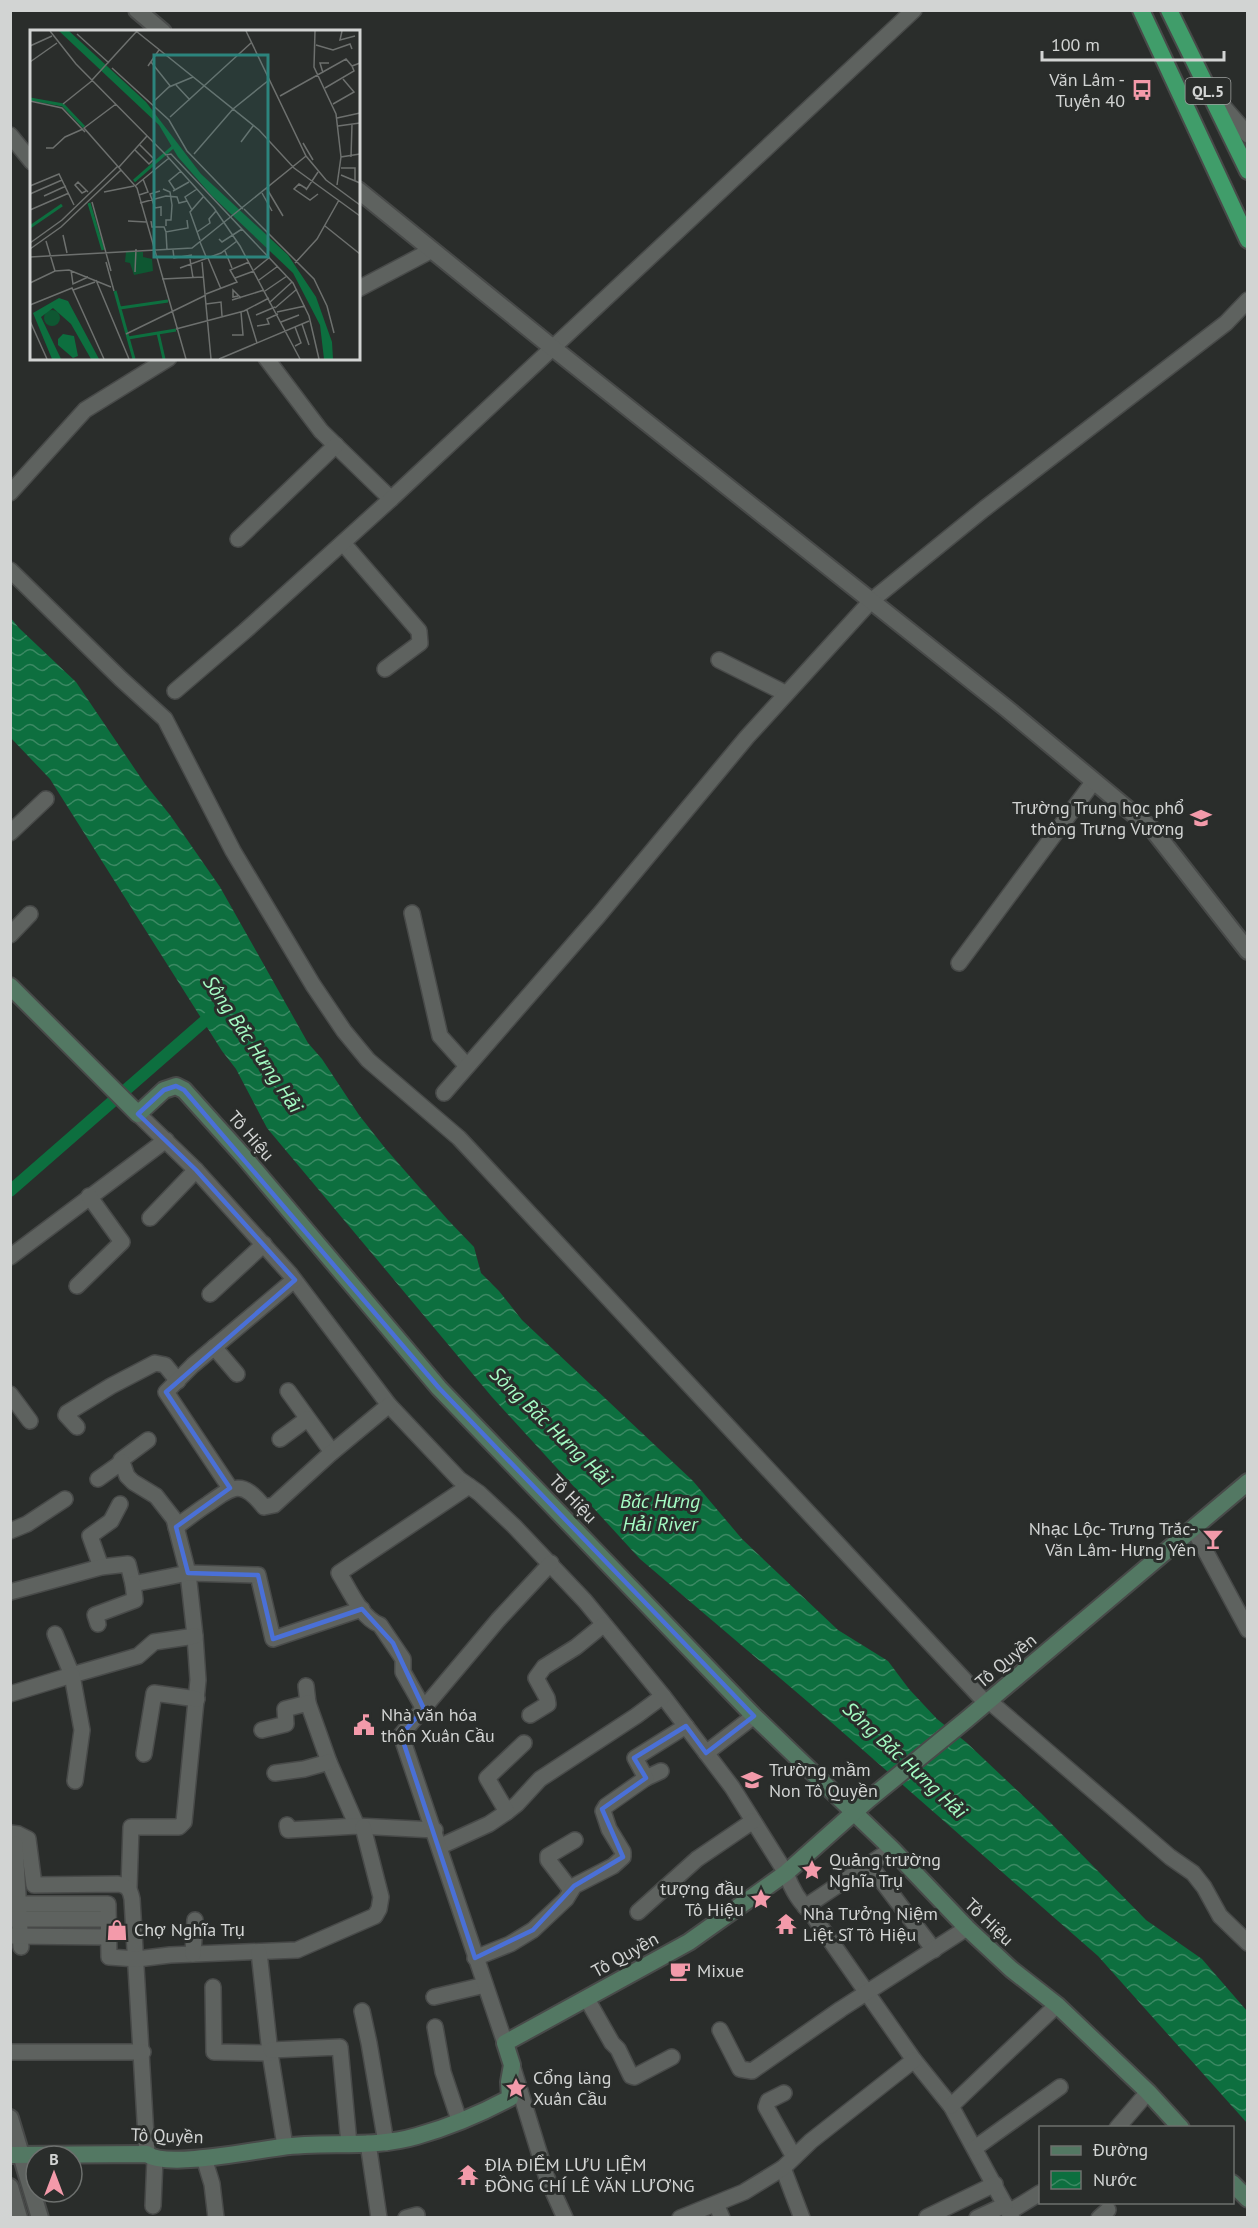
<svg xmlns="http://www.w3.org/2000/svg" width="1258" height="2228" viewBox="0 0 1258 2228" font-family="'PT Sans',sans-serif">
  <defs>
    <pattern id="water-waves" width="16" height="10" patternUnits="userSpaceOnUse" patternTransform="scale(1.5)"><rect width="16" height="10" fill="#0d6f3f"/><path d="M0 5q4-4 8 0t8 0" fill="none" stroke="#3b8963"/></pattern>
  </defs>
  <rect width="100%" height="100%" fill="#2a2d2b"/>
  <polygon fill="url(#water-waves)" points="10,617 19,628 76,682 145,784 170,815 220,887 308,1043 322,1059 359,1115 385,1148 448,1220 474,1247 481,1273 499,1291 522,1320 693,1481 742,1539 838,1630 888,1661 909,1689 937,1719 967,1743 1041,1813 1146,1920 1202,1959 1247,2011 1247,2123 1098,1956 815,1708 640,1559 492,1397 267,1128 236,1069 222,1051 50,779 11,738"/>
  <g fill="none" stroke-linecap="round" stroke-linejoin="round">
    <polyline stroke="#0d6f3f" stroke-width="12" points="10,1191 215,1012"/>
    <defs>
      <g id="minor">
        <polyline points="1216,98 1248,135"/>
        <polyline points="10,135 32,162"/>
        <polyline points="358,289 432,250"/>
        <polyline points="266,358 321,431 391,499"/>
        <polyline points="10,493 85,410 169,358"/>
        <polyline points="238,539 336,445"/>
        <polyline points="343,543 419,631 420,643 385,669"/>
        <polyline points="10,570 121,679 165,719 233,851 313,985 344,1031 368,1060 459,1138 986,1703"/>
        <polyline points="719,660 785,693"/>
        <polyline points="175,691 245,631 391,499 914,10"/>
        <polyline points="10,833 46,799"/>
        <polyline points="412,913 440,1036 467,1066"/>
        <polyline points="10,935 30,914"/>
        <polyline points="959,963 1094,781"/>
        <polyline points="444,1093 599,915 747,737 871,601 984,509 1226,323 1248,300"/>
        <path d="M 138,1114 L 196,1170 L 290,1274 L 389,1405 L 459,1479 L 479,1493 L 514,1526 L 585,1601 L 663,1696 L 732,1787 L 786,1873 C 791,1887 797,1900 809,1910 L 914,2060 L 951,2106 L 1012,2218"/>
        <polyline points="150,1218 196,1170"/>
        <polyline points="10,1257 166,1140"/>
        <polyline points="77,1286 122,1242 89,1196"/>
        <polyline points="210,1294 264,1244"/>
        <polyline points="214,1347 237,1374"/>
        <polyline points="288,1391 332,1452"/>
        <polyline points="10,1394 30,1421"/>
        <polyline points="77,1427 66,1415 67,1413 111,1386 155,1363 165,1365 178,1381"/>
        <polyline points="280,1439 307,1419"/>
        <polyline points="122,1462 121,1460 148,1440"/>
        <polyline points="98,1479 122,1462 127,1476 133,1482 156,1496 174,1519 188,1573 195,1636 198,1680 184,1822 179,1827 131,1827 129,1888"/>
        <polyline points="230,1488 166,1392 193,1365 294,1280"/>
        <path d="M 176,1527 C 187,1519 197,1511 208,1504 C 233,1486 242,1479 264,1507 L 274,1505 L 330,1454 L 389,1405"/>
        <polyline points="1193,1528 1248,1630"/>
        <polyline points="10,1531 27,1524 65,1499"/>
        <polyline points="101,1567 90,1536 111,1521 120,1504"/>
        <polyline points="10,1592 101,1567 128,1564 133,1584 188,1573 258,1575 273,1639 362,1609"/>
        <polyline points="98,1624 95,1615 135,1600 133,1584"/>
        <polyline points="55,1634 72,1675 138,1656 154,1642 195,1636"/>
        <polyline points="306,1686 308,1703"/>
        <polyline points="10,1694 72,1675 82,1730 75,1781"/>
        <polyline points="989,1701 1170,1857 1193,1873 1204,1887 1220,1916 1248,1943"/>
        <path d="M 424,1709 L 403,1672 L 403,1659 L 380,1625 C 361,1618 349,1589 339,1573 L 469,1486"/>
        <polyline points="530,1715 548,1704 547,1698 536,1678 544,1667 576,1647 603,1625"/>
        <polyline points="262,1730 286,1724 285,1709 308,1703 329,1762 357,1826"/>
        <polyline points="706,1753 754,1716"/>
        <polyline points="144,1754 154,1693 197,1699"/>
        <polyline points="275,1773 304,1769 329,1762"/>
        <polyline points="646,1778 661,1771"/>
        <polyline points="507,1812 517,1804 540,1779 636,1716 663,1696"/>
        <polyline points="287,1825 288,1830 357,1826 435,1830"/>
        <path d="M 10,1833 L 18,1834 L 28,1839 L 34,1885 L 118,1884 C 128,1886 130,1889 132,1899 L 147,2154"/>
        <polyline points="15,1844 21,1947"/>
        <polyline points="441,1846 489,1824 507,1812 487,1778 524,1743"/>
        <polyline points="869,1864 934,1950"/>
        <polyline points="571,1890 548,1860 548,1856 575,1840"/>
        <polyline points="10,1904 108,1904 109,1957 137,1959 170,1955 297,1950 375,1916 379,1909 381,1897 363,1827"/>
        <polyline points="805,1907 892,1849"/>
        <polyline points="638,1912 697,1859 753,1821"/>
        <polyline points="10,1919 108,1919"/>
        <polyline points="10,1936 109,1937"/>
        <polyline points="259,1952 270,2053 285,2146"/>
        <polyline points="193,1954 195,1920"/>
        <polyline points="475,1958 510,1944 533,1930 566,1899 574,1886 613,1866 623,1857 623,1852 609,1829 603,1811 606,1806 646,1778 635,1758 686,1726"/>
        <polyline points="213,1987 214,2052 270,2053"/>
        <polyline points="434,1997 485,1985"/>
        <polyline points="587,1999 612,2043 618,2049 631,2076 634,2077 672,2057"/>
        <polyline points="362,2011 369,2043 386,2143"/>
        <polyline points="435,2027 443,2072 459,2120"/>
        <polyline points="720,2030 740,2069 752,2071 841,2009 967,1928"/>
        <polyline points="505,2043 401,1735 498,1620 551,1563"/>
        <polyline points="271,2050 340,2047 349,2144"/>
        <polyline points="10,2052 143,2052"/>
        <polyline points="512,2065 547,2178 565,2218"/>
        <polyline points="784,2093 768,2101 766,2107 794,2157"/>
        <polyline points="951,2106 1057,2005"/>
        <polyline points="1117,2128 1148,2092"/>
        <polyline points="368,2143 379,2218"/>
        <polyline points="975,2148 1060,2087"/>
        <polyline points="204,2158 212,2184 216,2218"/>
        <polyline points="783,2168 802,2218"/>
        <polyline points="716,2204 722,2218"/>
        <polyline points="153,2206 155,2158"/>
        <polyline points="1009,2212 1040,2193"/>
        <polyline points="927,2217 995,2184"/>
        <polyline points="406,2218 417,2215"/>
        <polyline points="680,2218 744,2192 783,2168 811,2141 914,2060"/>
        <polyline points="977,2218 1005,2205"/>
        <polyline points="1099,2218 1108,2210"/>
      </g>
      <g id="tertiary">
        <polyline points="137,10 163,32"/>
        <polyline points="358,190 548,344 1006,708 1154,831 1248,951"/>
        <polyline points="10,2118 40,2218"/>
        <polyline points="10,2187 19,2218"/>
      </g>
      <g id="secondary">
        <polyline points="10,986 138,1114 164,1090 176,1086 184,1090 245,1158 439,1388 754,1716 892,1849 967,1928 1011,1969 1057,2005 1148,2092 1181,2128"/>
        <path d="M 10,2155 L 147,2154 C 166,2169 256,2150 282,2147 C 327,2141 373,2149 417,2136 C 449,2127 482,2113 510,2098 L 509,2082 L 512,2065 L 505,2043 L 689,1942 L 786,1873 L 868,1800 L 966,1720 L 1248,1482"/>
        <polyline points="1232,2183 1248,2199"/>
      </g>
      <g id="trunk">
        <polyline points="1141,10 1248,240"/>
        <polyline points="1169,10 1248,171"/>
      </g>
    </defs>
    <use href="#minor" stroke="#484a49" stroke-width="18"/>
    <use href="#tertiary" stroke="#484a49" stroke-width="20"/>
    <use href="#secondary" stroke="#484a49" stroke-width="20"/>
    <use href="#trunk" stroke="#484a49" stroke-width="20"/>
    <use href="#minor" stroke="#5e625f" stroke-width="15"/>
    <use href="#tertiary" stroke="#5e625f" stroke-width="16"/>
    <use href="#secondary" stroke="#537863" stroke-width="16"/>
    <use href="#trunk" stroke="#409d6a" stroke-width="16"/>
  </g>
  <path fill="none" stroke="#4a70d7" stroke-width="4.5" stroke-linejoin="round" d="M 176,1086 L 184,1090 L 439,1388 L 754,1716 L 706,1753 L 686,1726 L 634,1758 L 646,1778 L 602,1809 L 623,1857 L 574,1886 L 533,1930 L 475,1958 L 401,1735 L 424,1709 L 393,1643 L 362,1609 L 273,1639 L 258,1575 L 188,1573 L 176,1527 L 230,1488 L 166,1392 L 295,1280 L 196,1170 L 138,1114 L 164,1090 Z"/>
  <defs>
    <symbol id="bus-bare" viewBox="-9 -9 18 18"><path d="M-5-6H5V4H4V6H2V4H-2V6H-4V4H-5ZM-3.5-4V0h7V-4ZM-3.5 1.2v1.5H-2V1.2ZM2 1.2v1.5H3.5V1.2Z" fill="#f39aaa" stroke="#2a2d2b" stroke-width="2.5" paint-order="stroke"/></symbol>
    <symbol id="school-bare" viewBox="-9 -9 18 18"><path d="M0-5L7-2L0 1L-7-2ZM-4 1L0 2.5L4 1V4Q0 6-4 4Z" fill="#f39aaa" stroke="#2a2d2b" stroke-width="2.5" paint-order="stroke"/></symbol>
    <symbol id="bar-bare" viewBox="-9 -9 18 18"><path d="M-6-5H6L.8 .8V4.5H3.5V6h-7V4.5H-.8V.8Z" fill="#f39aaa" stroke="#2a2d2b" stroke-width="2.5" paint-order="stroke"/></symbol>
    <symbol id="civic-bare" viewBox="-9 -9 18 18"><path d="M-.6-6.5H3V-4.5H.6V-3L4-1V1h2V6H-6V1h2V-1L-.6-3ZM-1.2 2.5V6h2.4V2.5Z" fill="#f39aaa" stroke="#2a2d2b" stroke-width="2.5" paint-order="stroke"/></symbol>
    <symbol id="sight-bare" viewBox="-9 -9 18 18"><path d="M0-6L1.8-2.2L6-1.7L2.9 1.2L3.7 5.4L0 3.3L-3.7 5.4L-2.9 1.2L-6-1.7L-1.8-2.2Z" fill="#f39aaa" stroke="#2a2d2b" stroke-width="2.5" paint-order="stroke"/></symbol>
    <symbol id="temple-bare" viewBox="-9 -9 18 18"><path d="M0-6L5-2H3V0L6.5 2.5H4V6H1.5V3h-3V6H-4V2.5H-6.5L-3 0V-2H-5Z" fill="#f39aaa" stroke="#2a2d2b" stroke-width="2.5" paint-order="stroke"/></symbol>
    <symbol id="shop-bare" viewBox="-9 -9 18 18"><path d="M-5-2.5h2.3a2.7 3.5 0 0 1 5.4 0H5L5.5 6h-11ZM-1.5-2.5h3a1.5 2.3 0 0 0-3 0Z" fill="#f39aaa" stroke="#2a2d2b" stroke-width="2.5" paint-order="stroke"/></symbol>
    <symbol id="cafe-bare" viewBox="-9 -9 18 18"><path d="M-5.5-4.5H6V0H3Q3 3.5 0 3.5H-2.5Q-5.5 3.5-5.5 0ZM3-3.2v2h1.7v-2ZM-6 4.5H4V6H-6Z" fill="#f39aaa" stroke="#2a2d2b" stroke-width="2.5" paint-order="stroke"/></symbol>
  </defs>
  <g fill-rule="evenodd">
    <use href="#bus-bare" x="1127" y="75" width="30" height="30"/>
    <use href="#school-bare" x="1186" y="803" width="30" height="30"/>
    <use href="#bar-bare" x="1198" y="1524" width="30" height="30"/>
    <use href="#civic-bare" x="349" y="1710" width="30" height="30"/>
    <use href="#school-bare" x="737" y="1765" width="30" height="30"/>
    <use href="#sight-bare" x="797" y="1855" width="30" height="30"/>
    <use href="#sight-bare" x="746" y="1884" width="30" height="30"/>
    <use href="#temple-bare" x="771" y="1909" width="30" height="30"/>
    <use href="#shop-bare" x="102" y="1915" width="30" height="30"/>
    <use href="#cafe-bare" x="665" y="1956" width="30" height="30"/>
    <use href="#sight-bare" x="501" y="2073" width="30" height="30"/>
    <use href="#temple-bare" x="453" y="2160" width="30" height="30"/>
  </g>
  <g text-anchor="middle" stroke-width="6" stroke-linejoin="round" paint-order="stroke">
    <rect fill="#2a2d2b" stroke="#a0a2a1" stroke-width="1.5" x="1185.5" y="78" width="45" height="26" rx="4.5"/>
    <g font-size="16" font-weight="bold" fill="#d2d4d3">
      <text x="1208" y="97">QL.5</text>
    </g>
    <g font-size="18" fill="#d2d4d3" stroke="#2a2d2b" text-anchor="start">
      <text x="1125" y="86" text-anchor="end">Văn Lâm -<tspan x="1125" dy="21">Tuyến 40</tspan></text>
      <text x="1184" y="814" text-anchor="end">Trường Trung học phổ<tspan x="1184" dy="21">thông Trưng Vương</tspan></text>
      <text x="1196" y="1535" text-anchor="end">Nhạc Lộc- Trưng Trắc-<tspan x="1196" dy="21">Văn Lâm- Hưng Yên</tspan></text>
      <text x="381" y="1721">Nhà văn hóa<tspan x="381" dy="21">thôn Xuân Cầu</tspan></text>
      <text x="769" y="1776">Trường mầm<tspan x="769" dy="21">Non Tô Quyền</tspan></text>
      <text x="829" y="1866">Quảng trường<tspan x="829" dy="21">Nghĩa Trụ</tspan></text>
      <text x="744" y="1895" text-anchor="end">tượng đầu<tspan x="744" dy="21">Tô Hiệu</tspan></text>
      <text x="803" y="1920">Nhà Tưởng Niệm<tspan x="803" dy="21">Liệt Sĩ Tô Hiệu</tspan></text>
      <text x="134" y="1936">Chợ Nghĩa Trụ</text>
      <text x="697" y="1977">Mixue</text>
      <text x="533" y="2084">Cổng làng<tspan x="533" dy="21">Xuân Cầu</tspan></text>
      <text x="485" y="2171">ĐỊA ĐIỂM LƯU LIỆM<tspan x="485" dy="21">ĐỒNG CHÍ LÊ VĂN LƯƠNG</tspan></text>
    </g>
    <g font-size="18" fill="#d2d4d3" stroke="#2a2d2b">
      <text transform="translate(251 1136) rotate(49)" y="6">Tô Hiệu</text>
      <text transform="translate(573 1499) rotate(46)" y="6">Tô Hiệu</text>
      <text transform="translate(1006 1661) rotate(-40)" y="6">Tô Quyền</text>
      <text transform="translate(989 1922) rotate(44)" y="6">Tô Hiệu</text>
      <text transform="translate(625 1955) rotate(-29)" y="6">Tô Quyền</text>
      <text transform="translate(167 2136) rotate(2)" y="6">Tô Quyền</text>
    </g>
    <g font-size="20" font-style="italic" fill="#a4fbc3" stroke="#2a2d2b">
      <text transform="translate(253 1044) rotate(56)" y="7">Sông Bắc Hưng Hải</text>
      <text transform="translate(551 1426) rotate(44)" y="7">Sông Bắc Hưng Hải</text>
      <text x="660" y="1508">Bắc Hưng<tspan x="660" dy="23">Hải River</tspan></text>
      <text transform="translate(905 1760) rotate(43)" y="7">Sông Bắc Hưng Hải</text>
    </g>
  </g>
  <g transform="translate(30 30)">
    <rect width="330" height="330" fill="#2a2d2b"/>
    <path d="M 96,222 L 113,222 L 113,227 L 122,229 L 123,241 L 104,245 L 100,233 L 95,232 Z" fill="#0e5732"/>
    <path d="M14 288a8 8 0 1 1 16 0a8 8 0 1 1-16 0Z" fill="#0e5732"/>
    <path d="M 29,1 L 39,1 L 116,72 L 171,144 L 258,225 L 286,267 L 302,312 L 303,329 L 294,329 L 290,295 L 263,243 L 182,166 L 148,127 L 129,95 ZM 29,268 L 38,271 L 69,329 L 61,329 L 41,294 L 23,278 L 11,287 L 31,329 L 22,329 L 3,283 ZM 33,304 L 44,306 L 48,326 L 43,328 L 28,315 L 28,309 Z" fill="#0d6f3f"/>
    <path fill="none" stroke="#0d6f3f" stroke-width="3" d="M 0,69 L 33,75 L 54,97M 104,151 L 144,116M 59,173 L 73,220M 0,197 L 32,175M 85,261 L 104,329M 90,278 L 138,271M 128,303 L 134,329M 98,308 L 146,300"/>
    <path fill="none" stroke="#6d706e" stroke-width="1.5" d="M 20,1 L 46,34 L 136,125 L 141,124 L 263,253 L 279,286 L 289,329M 106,1 L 229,100 L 264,138 L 330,186M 216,1 L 276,126 L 296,150 L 330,175M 285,1 L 284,37 L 306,84 L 311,127M 312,1 L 310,10 L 325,6M 47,4 L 79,33M 286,15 L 303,20 L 320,14 L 322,19M 0,16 L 22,6M 0,32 L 27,13M 121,32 L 141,57M 118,36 L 129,20M 82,38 L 139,90 L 157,121 L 213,179M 293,43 L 290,33 L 299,33M 62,50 L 107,1M 146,55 L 160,70M 295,58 L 324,41 L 322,36M 250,66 L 316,29 L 322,36 L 330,33M 0,71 L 32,78 L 55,102M 123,72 L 139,57 L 163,47M 33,74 L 63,50M 86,74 L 54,98 L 107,158 L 156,329M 303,74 L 324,62 L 313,49M 140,87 L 221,13M 307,88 L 330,83M 308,96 L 330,93M 211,112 L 223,96M 273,113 L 283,130M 16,118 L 23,118 L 35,107 L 53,99M 105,120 L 119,134 L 124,129 L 110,115M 164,124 L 203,79 L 239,50M 137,126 L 184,178 L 210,216 L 270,329M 321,127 L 322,94M 89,137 L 117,106M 311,138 L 325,138 L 325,151M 311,145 L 330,153M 307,155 L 311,127 L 330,124M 0,156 L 29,144 L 44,175M 105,156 L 139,128M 133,159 L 140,162 L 142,175 L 141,190 L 136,190 L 136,196M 237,159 L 253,186M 277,159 L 269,154 L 264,159 L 280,170 L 288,164M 145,160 L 139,151 L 151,141M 276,160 L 288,142M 56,161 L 52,163 L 45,155 L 48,152 L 58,162M 130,161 L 120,164 L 125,178 L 131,177 L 131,186M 143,161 L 159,152M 74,162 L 104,156M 232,163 L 242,181M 0,164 L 32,150M 109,165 L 118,162 L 113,149M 14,166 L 36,156M 62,172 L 81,241M 110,173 L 136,166 L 147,167 L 149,173 L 157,171M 214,179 L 284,249 L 297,276 L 304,303M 0,180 L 39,163M 162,180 L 155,167 L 167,159M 98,191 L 116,192M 121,191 L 122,197 L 134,197 L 136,202 L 158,198 L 157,190M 295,196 L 330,224M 136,202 L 137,220M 167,202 L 180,193 L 179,189 L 186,181M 33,205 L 37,223M 189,209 L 192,212 L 212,199M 170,210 L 160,182 L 174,166M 16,211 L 25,241M 170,212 L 177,229M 0,213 L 32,190 L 88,136M 0,219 L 31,197 L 91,140M 143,220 L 144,228 L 162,225M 195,221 L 202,238M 0,227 L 162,218 L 276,126M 178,228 L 191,259M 160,229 L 163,248M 76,232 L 84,261M 172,232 L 181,329M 265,233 L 287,209 L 309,170M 150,238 L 191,223 L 207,211M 41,240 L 43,254 L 58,247M 224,240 L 240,227M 105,242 L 106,219M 205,248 L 224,241M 132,249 L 173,247M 66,250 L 99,329M 229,250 L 248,236M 0,253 L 25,241 L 39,240 L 81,257M 43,260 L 65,252M 235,261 L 257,246M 176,264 L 207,252 L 200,240 L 219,232M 208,266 L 203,267 L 203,260 L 211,268M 202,270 L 234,260M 239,273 L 262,252M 176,274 L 191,272 L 192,286M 0,275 L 42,258 L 74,329M 245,278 L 267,259M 217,280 L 227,313M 247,282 L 275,276M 226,285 L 245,277M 0,291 L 17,329M 251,292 L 269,285M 272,294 L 279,315M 227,296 L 239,294 L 237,289 L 248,284M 146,299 L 214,281 L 239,268M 96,304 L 176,265M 202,305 L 213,305 L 211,282M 265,316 L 271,313 L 265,297M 189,329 L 279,291"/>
    <path fill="#2c847d" fill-opacity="0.15" stroke="#2c847d" stroke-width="3" d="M 124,25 L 238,25 L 238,227 L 124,227 Z"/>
    <rect width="330" height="330" fill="none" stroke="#d2d4d3" stroke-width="3"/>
  </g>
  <rect width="1258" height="2228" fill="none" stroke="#d2d4d3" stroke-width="24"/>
  <rect x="1039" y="2126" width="195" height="78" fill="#2a2d2b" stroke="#6d706e" stroke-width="1.5"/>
  <rect x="1051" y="2146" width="30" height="9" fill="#537863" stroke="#6d706e" stroke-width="1.5"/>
  <text x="1093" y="2156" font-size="18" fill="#d2d4d3">Đường</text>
  <rect x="1051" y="2171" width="30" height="18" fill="url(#water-waves)" stroke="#6d706e" stroke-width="1.5"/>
  <text x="1093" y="2186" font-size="18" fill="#d2d4d3">Nước</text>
  <g transform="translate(54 2174)"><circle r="28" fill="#2a2d2b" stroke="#6d706e" stroke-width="1.5"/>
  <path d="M0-4.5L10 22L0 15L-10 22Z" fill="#f39aaa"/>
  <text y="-9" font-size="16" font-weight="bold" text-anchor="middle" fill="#d2d4d3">B</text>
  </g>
  <path d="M1042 51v9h182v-9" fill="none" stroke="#d2d4d3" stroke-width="3"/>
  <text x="1051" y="51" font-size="18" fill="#d2d4d3" stroke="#2a2d2b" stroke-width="4.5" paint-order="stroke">100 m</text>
</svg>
